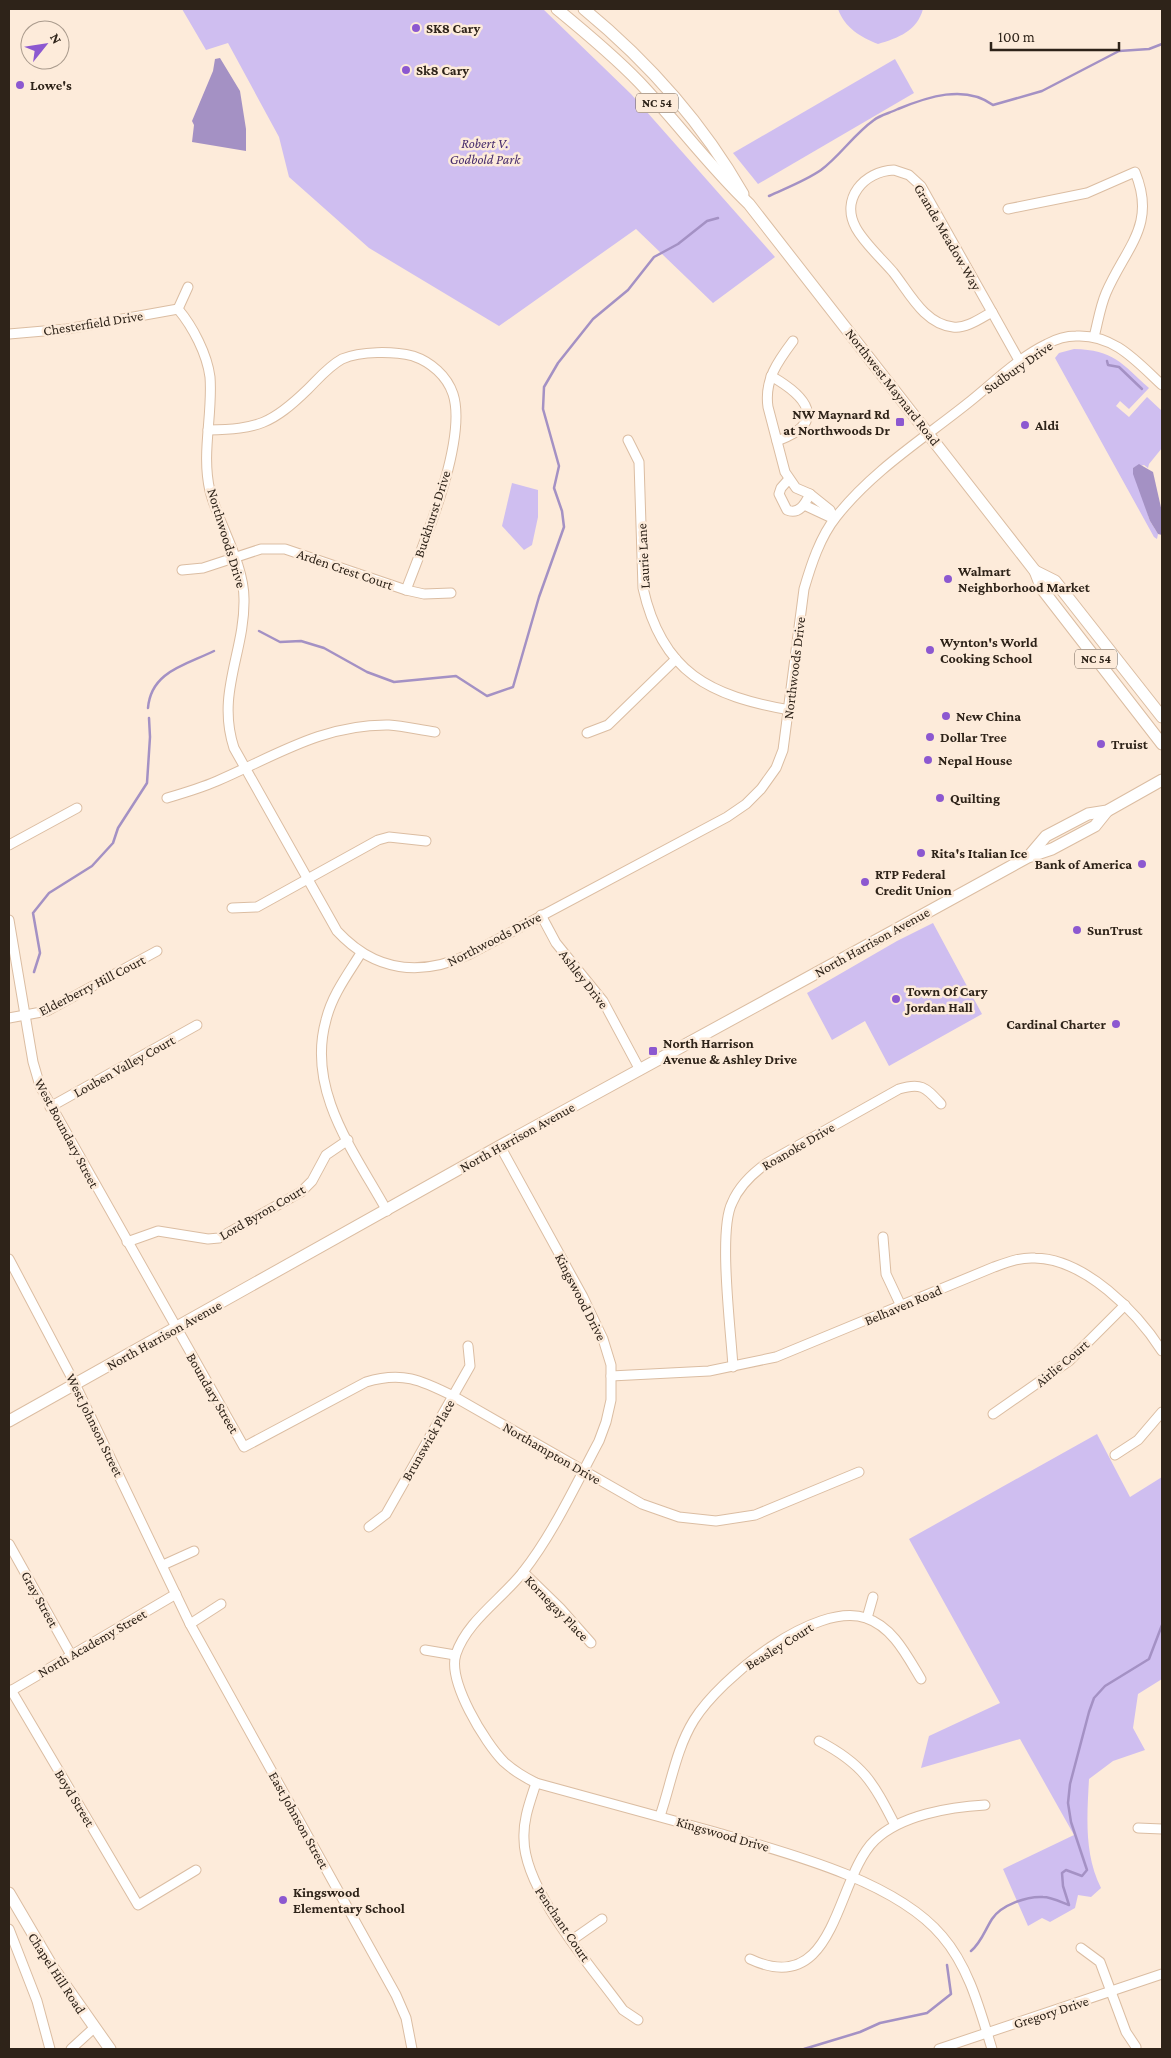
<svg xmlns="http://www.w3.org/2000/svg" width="1171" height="2058" viewBox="0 0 1171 2058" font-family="'Crimson Pro',serif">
  <rect width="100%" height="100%" fill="#fdebda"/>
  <g fill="#cfbef0">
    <polygon points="182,9 543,9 631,94 775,257 713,303 636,229 499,326 369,248 289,177 279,137 228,43 206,50"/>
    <path d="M 838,9 L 923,9 C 917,31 898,38 878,44 C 860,37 845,28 838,9 Z"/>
    <polygon points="895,59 914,93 758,184 733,153"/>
    <path d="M 1074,349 C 1114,350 1121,363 1149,388 L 1129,409 L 1120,401 L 1116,406 L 1129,417 L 1147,397 L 1162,411 L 1162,448 L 1149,464 L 1148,468 L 1144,465 L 1133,468 L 1150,521 L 1158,534 L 1157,539 L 1154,537 L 1055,358 L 1059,353 Z"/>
    <polygon points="512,483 538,490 538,517 532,545 524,550 502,526"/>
    <polygon points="933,923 982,1014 889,1066 865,1021 832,1040 807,993 897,941"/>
    <path d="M 1097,1434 L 1130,1497 L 1162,1477 L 1162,1679 L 1138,1694 L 1133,1728 L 1145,1750 L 1113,1761 L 1089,1779 C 1087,1817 1084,1854 1101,1888 L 1091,1897 L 1078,1895 L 1075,1908 L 1050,1922 L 1042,1918 L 1028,1926 L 1003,1869 L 1074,1835 L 1020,1739 L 921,1768 L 929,1736 L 1000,1703 L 909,1539 Z"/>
  </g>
  <g fill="#a491c4">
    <polygon points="220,58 240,91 246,129 246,151 192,142 194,125 192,121 213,71 215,59"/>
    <polygon points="1139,464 1153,472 1162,512 1162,535 1158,534 1150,521 1133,474 1133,468"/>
  </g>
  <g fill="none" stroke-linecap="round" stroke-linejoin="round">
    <g stroke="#a491c4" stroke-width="2.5">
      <path d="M 769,196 C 786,188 805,181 821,170 C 841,155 853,135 874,120 C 880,115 890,113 898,109 C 927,97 965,84 993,105 L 1042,91 L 1119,51 L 1149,49 L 1162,44"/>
      <polyline points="1107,361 1108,365 1119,367 1142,389"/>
      <polyline points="259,631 280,642 301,641 324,648 367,672 394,682 456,676 487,696 513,687 539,597 564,527 562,511 554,488 559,466 543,409 544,387 558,363 593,319 628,290 654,257 678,244 707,221 718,218"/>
      <path d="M 148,708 C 151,671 186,665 214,651"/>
      <polyline points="34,972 40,953 33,913 49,893 92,866 113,843 118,828 147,783 150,737 149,718"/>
      <path d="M 971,1951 C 981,1943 985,1930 992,1919 C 1001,1905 1027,1896 1043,1897 C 1051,1897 1061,1902 1069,1905 L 1063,1886 L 1062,1873 L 1066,1870 L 1082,1876 L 1087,1870 L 1071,1822 L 1068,1803 L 1070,1784 L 1089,1712 L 1094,1698 L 1105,1686 L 1149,1659 L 1162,1625"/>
      <polyline points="804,2049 860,2032 880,2023 927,2013 951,1994 947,1965"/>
    </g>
    <defs>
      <g id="minor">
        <path d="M 894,170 L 909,175 L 921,186 L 992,312 C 981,318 966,329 953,327 C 924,324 909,292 893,272 C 881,258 865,244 856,228 C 840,199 864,171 894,170 Z"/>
        <path d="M 1008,209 L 1087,193 L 1135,172 C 1157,225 1126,247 1106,293 C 1100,307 1098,322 1094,337"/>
        <path d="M 178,309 C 193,327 207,354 210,377 C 213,415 201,453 210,491 C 219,525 244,564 244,599 C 245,652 216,693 234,748 L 337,931 C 375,972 421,977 470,954 L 727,817 L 746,804 L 761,789 L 776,768 L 783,750 L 804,589 C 811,565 820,537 836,517 C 872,471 923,439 968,403 C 993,383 1018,358 1047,344 C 1056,339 1066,336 1076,336 C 1114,334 1137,362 1162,385"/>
        <polyline points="178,309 188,287"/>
        <polyline points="992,312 1020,362"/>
        <polyline points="9,334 67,329 178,309"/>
        <path d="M 793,341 C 778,361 764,380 768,407 L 785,472 L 796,488 L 810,494 L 830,510 L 834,519"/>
        <path d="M 771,376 C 806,396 829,422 777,441"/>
        <path d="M 208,430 C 258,429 272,424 308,389 C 319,378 329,366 342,359 C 361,351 393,351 413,356 C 431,362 447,376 453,394 C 468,440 423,545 406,590"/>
        <path d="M 628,440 L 639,462 L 643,588 C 662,673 710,696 790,710"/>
        <path d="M 789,479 L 781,488 L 779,494 L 787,510 C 799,515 805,504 810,494"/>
        <polyline points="804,505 834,519"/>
        <polyline points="182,570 203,568 261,549 285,549 406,590 424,594 451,593"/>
        <polyline points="587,733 608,725 676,659"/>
        <path d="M 167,798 C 184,793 201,788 217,781 C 275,756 323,724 389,725 C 404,726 420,730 435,732"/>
        <polyline points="9,845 77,808"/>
        <polyline points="232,908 257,907 378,840 389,837 426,841"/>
        <polyline points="541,915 556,943 603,1001 640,1070"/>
        <path d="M 9,920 L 33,1062 L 40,1086 L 244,1447 L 366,1382 C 402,1371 421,1380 453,1396 L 642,1504 L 679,1517 L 716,1521 L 755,1515 L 859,1472"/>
        <path d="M 361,953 C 348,974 332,995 326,1020 C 306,1091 355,1153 387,1211"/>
        <polyline points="9,1018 47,1011 157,951"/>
        <polyline points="50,1107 197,1025"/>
        <path d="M 500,1146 L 583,1297 L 603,1339 L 611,1365 L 611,1400 L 606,1422 L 599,1441 C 576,1484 553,1534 523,1572 C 502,1599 467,1621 456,1654 C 447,1681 485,1743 504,1762 C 514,1771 524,1777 536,1783 C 595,1799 655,1815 715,1832 C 784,1852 895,1880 942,1936 C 969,1967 980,2010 992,2049"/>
        <polyline points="883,1237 886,1274 901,1306"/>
        <polyline points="127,1242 158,1231 208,1239 219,1238 301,1192 312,1181 326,1155 348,1140"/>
        <polyline points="9,1259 75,1384 190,1624 396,1995 406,2018 412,2049"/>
        <path d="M 733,1367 C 731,1331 718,1231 732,1203 C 739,1186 753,1173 767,1163 L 899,1089 C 922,1082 926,1088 941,1104"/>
        <path d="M 611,1376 L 709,1371 L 776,1357 L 994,1267 C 1008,1262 1021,1257 1035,1258 C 1085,1259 1137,1312 1162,1351"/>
        <polyline points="993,1414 1069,1361 1125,1305"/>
        <polyline points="1115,1455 1138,1440 1162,1412"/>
        <polyline points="369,1527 386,1514 470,1366 468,1346"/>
        <polyline points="9,1544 71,1655"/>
        <polyline points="163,1565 194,1551"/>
        <polyline points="523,1572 560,1608 591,1643"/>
        <polyline points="867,1618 873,1597"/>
        <polyline points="190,1624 221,1604"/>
        <polyline points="425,1650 455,1655"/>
        <polyline points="11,1690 138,1905 196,1870"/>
        <polyline points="9,1692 176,1594"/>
        <path d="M 819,1741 C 863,1764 873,1782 895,1825"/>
        <path d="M 536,1783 C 530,1802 523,1819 524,1839 C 524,1891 592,1967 623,2010 L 638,2020"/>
        <path d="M 660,1816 C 671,1784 676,1749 694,1720 C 720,1678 815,1601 866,1618 C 893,1627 907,1656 921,1679"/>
        <polyline points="1138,1828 1162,1829"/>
        <polyline points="9,1929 37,2001 50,2049"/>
        <polyline points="572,1940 602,1919"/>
        <polyline points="1081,1948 1100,1962 1126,2032 1136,2047"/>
        <path d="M 750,1959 C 837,2000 835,1878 875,1840 C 901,1815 950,1807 985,1805"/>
        <polyline points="71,2049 94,2028"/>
        <polyline points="939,2049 1162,1974"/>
      </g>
      <g id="major">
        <path d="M 557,9 C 585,32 614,56 639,82 C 677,122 709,166 749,204 L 1035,571 L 1042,589 L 1162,744"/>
        <path d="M 584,9 C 647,61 702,122 743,194"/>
        <polyline points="1035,571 1055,581 1162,717"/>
        <polyline points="1029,856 1046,836 1088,814 1107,811 1162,780"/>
        <polyline points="9,1421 500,1146 906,924 1028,857 1052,849 1095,826 1107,811"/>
        <polyline points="9,1893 53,1968 110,2049"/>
      </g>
    </defs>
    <use href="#minor" stroke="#dbbda2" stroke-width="11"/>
    <use href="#major" stroke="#dbbda2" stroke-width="13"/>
    <use href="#minor" stroke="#fff" stroke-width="9"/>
    <use href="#major" stroke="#fff" stroke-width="11"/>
  </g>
  <g fill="#8c58d0" stroke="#fdebda" stroke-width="2">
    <circle cx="416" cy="28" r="5"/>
    <circle cx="406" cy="70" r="5"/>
    <circle cx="20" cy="85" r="5"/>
    <rect x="895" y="417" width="10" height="10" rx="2.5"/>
    <circle cx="1025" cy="425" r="5"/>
    <circle cx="948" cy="579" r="5"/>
    <circle cx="930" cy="650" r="5"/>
    <circle cx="946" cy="716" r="5"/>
    <circle cx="930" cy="737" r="5"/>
    <circle cx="1101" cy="744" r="5"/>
    <circle cx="928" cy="760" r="5"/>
    <circle cx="940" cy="798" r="5"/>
    <circle cx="921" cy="853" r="5"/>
    <circle cx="1142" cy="864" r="5"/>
    <circle cx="865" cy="882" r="5"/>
    <circle cx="1077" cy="930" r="5"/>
    <circle cx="896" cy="999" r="5"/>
    <circle cx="1116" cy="1024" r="5"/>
    <rect x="648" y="1046" width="10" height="10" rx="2.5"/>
    <circle cx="283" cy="1900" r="5"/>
  </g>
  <g text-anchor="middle" stroke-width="5" stroke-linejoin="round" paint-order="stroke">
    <g fill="#fdebda" stroke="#6c5f53" stroke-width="1">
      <rect x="636" y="93.5" width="42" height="19" rx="4"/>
      <rect x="1075" y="649.5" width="42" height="19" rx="4"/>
    </g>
    <g font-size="12" font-weight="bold" fill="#2e2319">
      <text x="657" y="107">NC 54</text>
      <text x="1096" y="663">NC 54</text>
    </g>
    <g font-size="14" font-weight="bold" fill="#2e2319" stroke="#fdebda" text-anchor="start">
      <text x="426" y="33">SK8 Cary</text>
      <text x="416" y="75">Sk8 Cary</text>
      <text x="30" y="90">Lowe's</text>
      <text x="890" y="419" text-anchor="end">NW Maynard Rd<tspan x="890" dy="16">at Northwoods Dr</tspan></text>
      <text x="1035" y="430">Aldi</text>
      <text x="958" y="576">Walmart<tspan x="958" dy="16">Neighborhood Market</tspan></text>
      <text x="940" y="647">Wynton's World<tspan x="940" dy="16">Cooking School</tspan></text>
      <text x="956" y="721">New China</text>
      <text x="940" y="742">Dollar Tree</text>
      <text x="1111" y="749">Truist</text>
      <text x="938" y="765">Nepal House</text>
      <text x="950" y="803">Quilting</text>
      <text x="931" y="858">Rita's Italian Ice</text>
      <text x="1132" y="869" text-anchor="end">Bank of America</text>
      <text x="875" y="879">RTP Federal<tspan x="875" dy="16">Credit Union</tspan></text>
      <text x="1087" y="935">SunTrust</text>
      <text x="906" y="996">Town Of Cary<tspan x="906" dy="16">Jordan Hall</tspan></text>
      <text x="1106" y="1029" text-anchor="end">Cardinal Charter</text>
      <text x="663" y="1048">North Harrison<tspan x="663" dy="16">Avenue &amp; Ashley Drive</tspan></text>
      <text x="293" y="1897">Kingswood<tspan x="293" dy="16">Elementary School</tspan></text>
    </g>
    <g font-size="14" font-style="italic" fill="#492e6d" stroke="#fdebda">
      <text x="485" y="148">Robert V.<tspan x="485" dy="16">Godbold Park</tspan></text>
    </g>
    <g font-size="14" fill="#2e2319" stroke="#fdebda">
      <text transform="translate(948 237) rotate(60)" y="5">Grande Meadow Way</text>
      <text transform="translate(93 323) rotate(-9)" y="5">Chesterfield Drive</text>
      <text transform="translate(1018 367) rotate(-35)" y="5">Sudbury Drive</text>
      <text transform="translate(893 387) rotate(52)" y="5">Northwest Maynard Road</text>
      <text transform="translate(432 514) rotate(-72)" y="5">Buckhurst Drive</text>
      <text transform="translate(227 538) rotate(73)" y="5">Northwoods Drive</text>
      <text transform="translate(643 556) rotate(-93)" y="5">Laurie Lane</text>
      <text transform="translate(345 569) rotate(19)" y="5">Arden Crest Court</text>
      <text transform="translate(794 668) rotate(-83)" y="5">Northwoods Drive</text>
      <text transform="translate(494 939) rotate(-27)" y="5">Northwoods Drive</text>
      <text transform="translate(872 942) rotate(-29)" y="5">North Harrison Avenue</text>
      <text transform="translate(584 979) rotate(52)" y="5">Ashley Drive</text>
      <text transform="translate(92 985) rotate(-27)" y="5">Elderberry Hill Court</text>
      <text transform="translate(124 1066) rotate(-29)" y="5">Louben Valley Court</text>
      <text transform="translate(67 1133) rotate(62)" y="5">West Boundary Street</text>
      <text transform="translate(517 1137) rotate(-29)" y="5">North Harrison Avenue</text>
      <text transform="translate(798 1146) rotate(-30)" y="5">Roanoke Drive</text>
      <text transform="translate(262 1212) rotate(-30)" y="5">Lord Byron Court</text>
      <text transform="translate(581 1297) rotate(63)" y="5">Kingswood Drive</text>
      <text transform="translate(903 1305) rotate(-23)" y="5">Belhaven Road</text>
      <text transform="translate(164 1335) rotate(-29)" y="5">North Harrison Avenue</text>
      <text transform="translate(1062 1363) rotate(-40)" y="5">Airlie Court</text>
      <text transform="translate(213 1393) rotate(60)" y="5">Boundary Street</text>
      <text transform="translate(95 1425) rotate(64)" y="5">West Johnson Street</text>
      <text transform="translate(428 1440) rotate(-60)" y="5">Brunswick Place</text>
      <text transform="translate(552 1453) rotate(30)" y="5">Northampton Drive</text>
      <text transform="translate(40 1599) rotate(61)" y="5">Gray Street</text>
      <text transform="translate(557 1608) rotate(46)" y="5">Kornegay Place</text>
      <text transform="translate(92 1643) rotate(-30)" y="5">North Academy Street</text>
      <text transform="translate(779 1646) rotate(-32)" y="5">Beasley Court</text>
      <text transform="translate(75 1798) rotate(59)" y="5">Boyd Street</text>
      <text transform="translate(299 1820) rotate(61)" y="5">East Johnson Street</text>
      <text transform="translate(723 1834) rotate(16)" y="5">Kingswood Drive</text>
      <text transform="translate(563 1924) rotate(56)" y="5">Penchant Court</text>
      <text transform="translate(57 1973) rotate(57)" y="5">Chapel Hill Road</text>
      <text transform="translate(1051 2012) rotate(-18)" y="5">Gregory Drive</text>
    </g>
  </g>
  <rect width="1171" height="2058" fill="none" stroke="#2e2319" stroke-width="20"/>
  <g transform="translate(45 45) rotate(60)"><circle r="24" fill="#fdebda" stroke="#aa9b8d"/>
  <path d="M0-4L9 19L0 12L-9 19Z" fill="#8c58d0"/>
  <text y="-8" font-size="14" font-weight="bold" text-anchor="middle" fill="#2e2319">N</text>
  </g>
  <path d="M991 42v8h128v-8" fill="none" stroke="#2e2319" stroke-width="2.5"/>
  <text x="998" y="42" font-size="15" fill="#2e2319" stroke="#fdebda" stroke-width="4" paint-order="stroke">100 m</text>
</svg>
